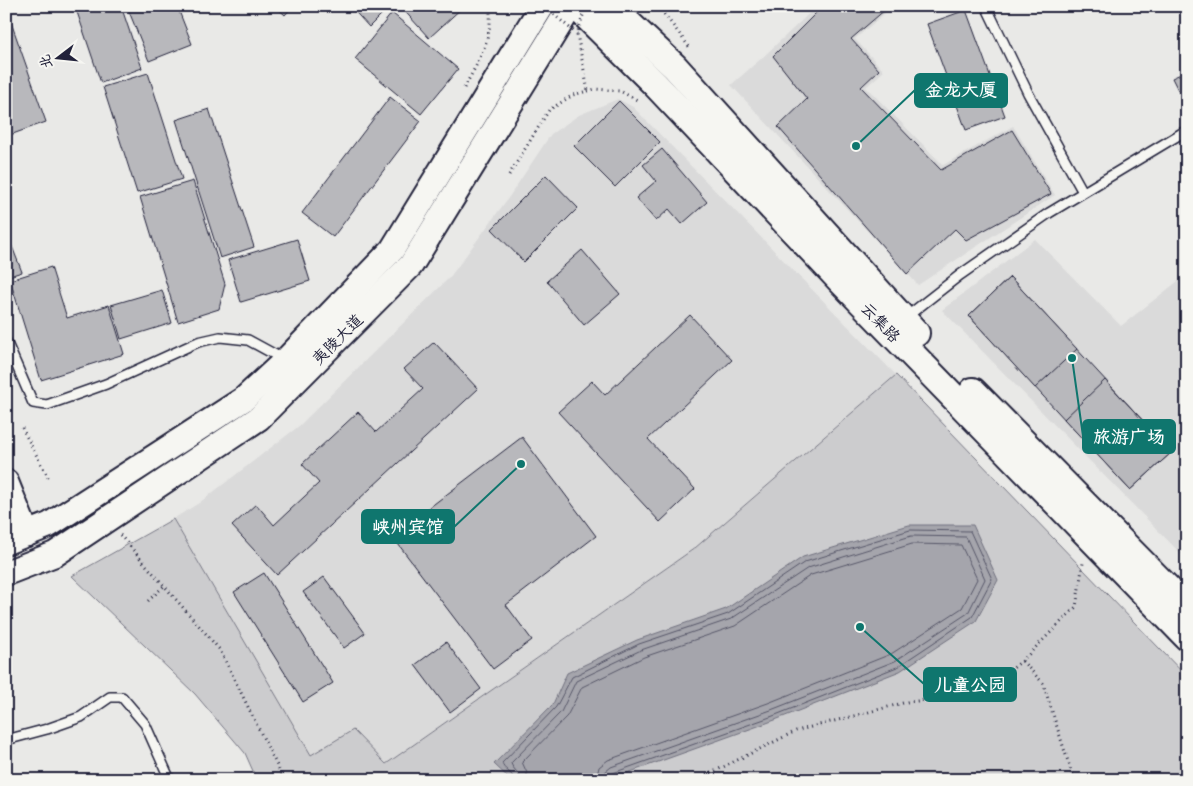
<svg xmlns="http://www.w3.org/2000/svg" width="1193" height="786" viewBox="0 0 1193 786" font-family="'Patrick Hand','LXGW WenKai TC',sans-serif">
  <rect width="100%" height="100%" fill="#e9e9e7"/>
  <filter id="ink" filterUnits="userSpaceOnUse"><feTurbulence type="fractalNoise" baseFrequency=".02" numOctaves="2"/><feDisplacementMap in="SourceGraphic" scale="10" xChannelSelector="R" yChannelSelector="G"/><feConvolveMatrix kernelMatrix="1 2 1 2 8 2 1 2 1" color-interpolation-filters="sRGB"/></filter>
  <g filter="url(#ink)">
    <g fill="#dadada">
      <polygon points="817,6 889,6 891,8 855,39 884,71 866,87 943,165 1013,126 1055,195 918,285 731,85 764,56"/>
      <polygon points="618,99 633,107 896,375 695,548 386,764 311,756 173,519 199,503 299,426 450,277 509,197 551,134 579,115"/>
      <polygon points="1035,239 1121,326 1187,274 1187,560 942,310"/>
    </g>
    <polygon fill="#ccccce" stroke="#777784" points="896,375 1187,677 1187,780 257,780 245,753 195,694 72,576 173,519 311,755 353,730 386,764 695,548"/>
    <polygon fill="#a5a5ac" stroke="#71717f" points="909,525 973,525 998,580 976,621 900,671 775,720 608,780 511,780 494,764 553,704 567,673 637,640 726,609 803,557"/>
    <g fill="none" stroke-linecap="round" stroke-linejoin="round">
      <g stroke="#565668" stroke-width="1">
        <path d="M 514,780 C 513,772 503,770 502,763 L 556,707 L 572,677 L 639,644 L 728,614 L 805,562 L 910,530 L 970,531 L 992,579 L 972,617 L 897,667 L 773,716 L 613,773 L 610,775 L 609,780"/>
        <path d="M 520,780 C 520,772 512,769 511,763 L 561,712 L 576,681 L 641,650 L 731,619 L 808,568 L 911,536 L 966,537 L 985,579 L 968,613 L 895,661 L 771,710 L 611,767 L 605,772 L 603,780"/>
        <polyline points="527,780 527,773 522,762 567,716 582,687 644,657 735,626 811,575 912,544 961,545 977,579 962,608 891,654 768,703 608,760 599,767 596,780"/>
      </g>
    </g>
    <g fill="#b8b8bc" stroke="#22223b">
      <polygon points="75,6 121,6 142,68 101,83"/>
      <polygon points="135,6 177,6 192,44 149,61 128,9"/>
      <polygon points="275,6 293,6 285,15"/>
      <polygon points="350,6 390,6 369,27"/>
      <polygon points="400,6 464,6 429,38"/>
      <polygon points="823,6 884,6 886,9 851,39 879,70 861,87 941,170 1012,130 1051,194 966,240 955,229 907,274 778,127 807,99 773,56"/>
      <polygon points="6,8 46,122 10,135 6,125"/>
      <polygon points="966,10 1005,116 966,130 927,24"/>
      <polygon points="392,13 458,69 421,114 355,59"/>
      <polygon points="1187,71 1187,108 1172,78"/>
      <polygon points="148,73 182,179 137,193 103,87"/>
      <polygon points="390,97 421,121 333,237 302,213"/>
      <polygon points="619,101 660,142 615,187 574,146"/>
      <polygon points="209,109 254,247 220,258 176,120"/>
      <polygon points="662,149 707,202 682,224 669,209 656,221 636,198 656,181 643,165"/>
      <polygon points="546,175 578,208 524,262 492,229"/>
      <polygon points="193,181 225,284 219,309 178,322 140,197"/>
      <polygon points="6,231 22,272 6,277"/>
      <polygon points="297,239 310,281 241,302 228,260"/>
      <polygon points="582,250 620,294 584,325 547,281"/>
      <polygon points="51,267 67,318 109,305 124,354 41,380 10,280"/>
      <polygon points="1010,277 1172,452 1130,490 969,316"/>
      <polygon points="1010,277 1077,349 1035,388 969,316"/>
      <polygon points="162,290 172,323 121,339 111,305"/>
      <polygon points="690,315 732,360 648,439 695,489 660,522 558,412 592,381 605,395"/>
      <polygon points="434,342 478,389 277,575 232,526 256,504 274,525 319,483 302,464 358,412 376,432 423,389 404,369"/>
      <polygon points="1105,380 1172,452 1130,490 1064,419"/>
      <polygon points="522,437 596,536 506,605 532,640 493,669 392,536"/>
      <polygon points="264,573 333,683 303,702 234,592"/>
      <polygon points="324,577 365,633 344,648 303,592"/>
      <polygon points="446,642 481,689 450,712 415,665"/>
    </g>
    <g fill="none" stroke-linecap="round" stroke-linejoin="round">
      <defs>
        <g id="lane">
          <polyline points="986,6 1028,93 1083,192"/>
          <polyline points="905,318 960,275 1049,213 1187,130"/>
          <polyline points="6,341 33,403 47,405 106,384 198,342 220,337 248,340 283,359"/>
          <polyline points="6,740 47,729 81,717 110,697 122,697 145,724 170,780"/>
        </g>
        <g id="secondary">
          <polyline points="6,482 27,534"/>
          <polyline points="6,542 49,525 244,399 286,360 392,250 542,6"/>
          <polyline points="6,573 55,554 259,418 411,265 571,6"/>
        </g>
        <g id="primary">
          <polyline points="576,6 655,84 840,280 1187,637"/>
          <polyline points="610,6 675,67 916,333"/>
          <polyline points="973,391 1187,608"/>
        </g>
      </defs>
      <use href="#lane" stroke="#22223b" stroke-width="12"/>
      <use href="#secondary" stroke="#22223b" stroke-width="28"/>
      <use href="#primary" stroke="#22223b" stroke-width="30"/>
      <g stroke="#22223b" stroke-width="3" stroke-dasharray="1 4" stroke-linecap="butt">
        <polyline points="658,6 690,48"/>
        <polyline points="490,9 499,6"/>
        <path d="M 464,88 C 477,64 495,35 489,6"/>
        <polyline points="509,175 549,110 573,95 595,89 620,91 637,100"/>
        <polyline points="22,428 50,481"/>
        <polyline points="120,535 220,650 284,780"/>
        <polyline points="148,601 164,586"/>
        <polyline points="1022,661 1043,683 1072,774 1070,780"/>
        <polyline points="697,780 796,731 907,702 958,697 995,682 1022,661 1076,607 1083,563"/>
      </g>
      <use href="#lane" stroke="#f6f6f2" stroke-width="9"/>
      <use href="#secondary" stroke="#f6f6f2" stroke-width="24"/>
      <use href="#primary" stroke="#f6f6f2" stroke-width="26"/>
      <g stroke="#22223b" stroke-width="3" stroke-dasharray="1 4" stroke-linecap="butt">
        <polyline points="541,6 553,14 577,34"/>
        <polyline points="586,6 577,34 588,91"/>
      </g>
    </g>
  </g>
  <g text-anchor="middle" stroke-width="4" stroke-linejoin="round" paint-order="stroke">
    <g font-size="16" fill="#22223b" stroke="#f6f6f2">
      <text transform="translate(881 322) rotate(46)" y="6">云集路</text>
      <text transform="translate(337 339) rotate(-45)" y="6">夷陵大道</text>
    </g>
  </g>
  <path fill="none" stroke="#0f766e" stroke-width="2" d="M856 146L915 90M1072 358L1083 436M521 464L454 527M860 627L924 684"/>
  <g fill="#0f766e" stroke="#f6f6f2" stroke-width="2">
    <circle cx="856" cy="146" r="5"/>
    <circle cx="1072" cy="358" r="5"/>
    <circle cx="521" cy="464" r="5"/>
    <circle cx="860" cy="627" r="5"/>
  </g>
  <g fill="#0f766e" stroke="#0f766e" stroke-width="2">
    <rect x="915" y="74" width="92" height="33" rx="5"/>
    <rect x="1083" y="420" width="92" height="33" rx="5"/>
    <rect x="362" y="510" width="92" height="33" rx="5"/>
    <rect x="924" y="668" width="92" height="33" rx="5"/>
  </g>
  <g font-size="18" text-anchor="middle" font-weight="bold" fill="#fff">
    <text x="961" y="96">金龙大厦</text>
    <text x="1129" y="443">旅游广场</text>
    <text x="408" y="533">峡州宾馆</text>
    <text x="970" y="691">儿童公园</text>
  </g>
  <rect width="1193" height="786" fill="none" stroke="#f6f6f2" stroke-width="25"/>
  <rect x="12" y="12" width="1168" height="761" fill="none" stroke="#22223b" stroke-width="2" filter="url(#ink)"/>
  <g transform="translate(58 58) rotate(254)" stroke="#f6f6f2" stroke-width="4" paint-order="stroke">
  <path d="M0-4L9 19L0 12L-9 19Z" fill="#22223b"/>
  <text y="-8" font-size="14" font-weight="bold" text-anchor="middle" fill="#22223b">北</text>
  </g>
</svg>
